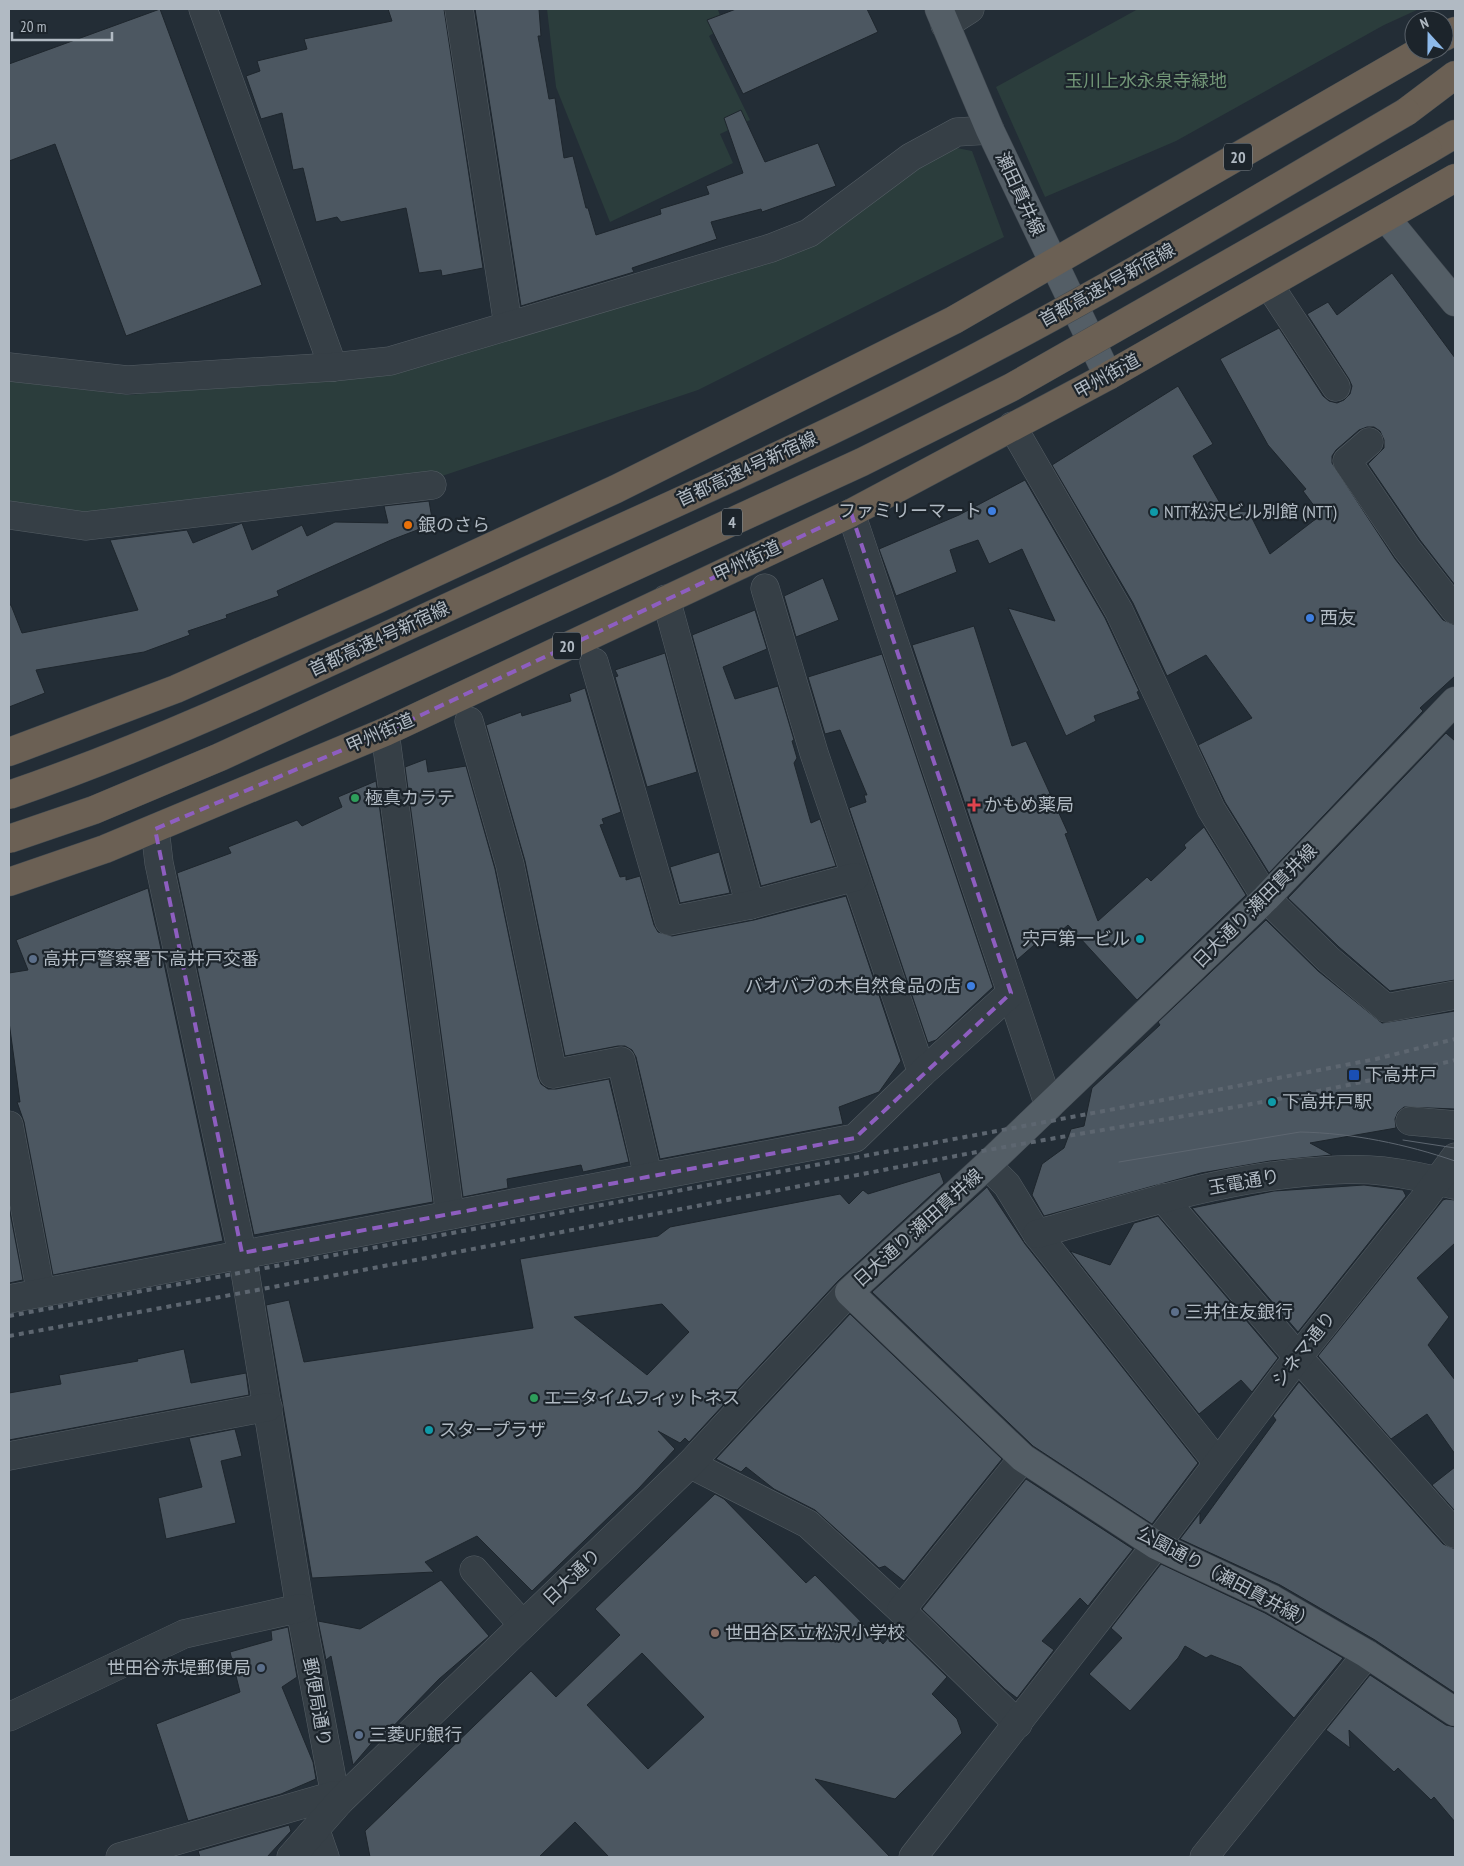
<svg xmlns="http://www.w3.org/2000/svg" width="1464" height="1866" viewBox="0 0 1464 1866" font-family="'PT Sans Narrow','Noto Sans JP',sans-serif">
  <rect width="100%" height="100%" fill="#232d36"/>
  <g fill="#2b3d3c">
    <polygon points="547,9 720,9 718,10 724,26 709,36 750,120 720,134 733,163 610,222 556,87"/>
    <polygon points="1138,9 1419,9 1384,25 1176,141 1045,197 996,87"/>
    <polygon points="952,147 972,151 1004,237 698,390 439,477 117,519 9,510 9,381 129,395 392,371 778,256 916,165"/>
  </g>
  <g fill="#4c5761" stroke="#1e262d" fill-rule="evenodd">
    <polygon points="160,9 262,285 126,336 55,144 9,161 9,64"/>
    <polygon points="388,9 444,9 483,268 442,276 441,270 419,273 406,208 341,222 337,217 316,222 303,168 293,170 282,113 261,119 246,76 260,71 257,61 307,49 304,39 392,21"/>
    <polygon points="475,9 539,9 541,36 538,36 549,99 555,98 564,158 573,156 586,208 588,208 596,235 661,214 660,209 709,194 706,186 743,173 724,118 741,110 765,162 818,143 836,186 762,212 761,209 711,222 717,239 632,268 634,272 521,306"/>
    <polygon points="736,9 867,9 878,32 743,94 707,20"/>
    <polygon points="1392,273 1455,358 1455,585 1420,540 1368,464 1384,448 1384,440 1380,431 1374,427 1367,427 1359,430 1336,450 1332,456 1332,463 1395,559 1443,620 1455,625 1455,676 1420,708 1423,711 1269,873 1225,802 1198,745 1252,718 1206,655 1167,676 1133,603 1052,465 1178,386 1213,444 1193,456 1224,510 1249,512 1270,554 1321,515 1303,491 1306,489 1268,445 1220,359 1279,328 1323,396 1329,401 1337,403 1344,400 1350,394 1352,386 1349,379 1307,314 1328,302 1337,315"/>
    <polygon points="1025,480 1105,618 1139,691 1137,692 1140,699 1094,716 1096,721 1066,736 1008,608 1055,621 1022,549 989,564 978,540 950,550 957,572 896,596 879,549 959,515"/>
    <polygon points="429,501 433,524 391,540 277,591 279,596 226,615 227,618 188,631 190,635 144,652 36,670 45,693 9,707 9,605 11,605 22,633 138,610 110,540 187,530 193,543 242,523 252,550 302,525 307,536 335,522 388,523 384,506"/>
    <polygon points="823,578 839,620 796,637 784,596"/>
    <polygon points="755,610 767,649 723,667 735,699 778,686 794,740 792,741 797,758 794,763 811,823 820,819 836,866 761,886 692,635"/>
    <polygon points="974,626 1012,746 1026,741 1068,833 1065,834 1098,921 1147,877 1151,881 1186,848 1184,845 1204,827 1246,895 1137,1000 1068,925 1052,939 1049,932 1017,960 912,645"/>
    <polygon points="665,653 697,772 647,787 615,677 618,676 615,670"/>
    <polygon points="882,654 993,987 936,1040 928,1043 849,808 866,802 864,795 867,795 840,730 825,734 808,677"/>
    <polygon points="585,688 621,812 602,819 604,824 600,825 620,877 626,876 626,880 640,876 654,925 658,932 672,936 754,920 846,896 901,1061 879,1092 839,1107 843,1124 660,1159 636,1057 632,1050 625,1046 618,1046 565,1056 525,861 486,725 521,712 522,716 571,701 569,694"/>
    <polygon points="1446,733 1455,741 1455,980 1390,991 1339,947 1288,898"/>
    <polygon points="426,759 428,772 466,766 495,869 538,1077 541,1084 548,1089 556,1089 609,1079 629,1162 583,1172 581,1165 507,1179 508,1188 463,1197 405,767"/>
    <polygon points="376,781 433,1202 254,1235 177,873 231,853 228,847 297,820 302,826 342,807 338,797"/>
    <polygon points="719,852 730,893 680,903 670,867"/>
    <polygon points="148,888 223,1241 53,1275 24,1122 17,1102 20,1102 9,1022 9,973 28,970 16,940"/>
    <polygon points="1266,920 1318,971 1382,1023 1455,1011 1455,1109 1404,1107 1398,1112 1395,1119 1396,1128 1310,1143 1332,1155 1270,1161 1201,1173 1044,1216 1032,1195 1042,1164 1064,1148 1071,1129 1084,1126 1092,1088 1160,1025 1158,1022"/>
    <path d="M 940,1172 L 944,1183 L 838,1281 L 689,1442 L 685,1438 L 680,1443 L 658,1431 L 675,1449 L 639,1488 L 532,1591 L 477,1536 L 425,1562 L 434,1572 L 312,1578 L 266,1305 L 289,1300 L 304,1362 L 533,1328 L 520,1259 L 658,1236 L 670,1227 L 840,1194 L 849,1204 L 863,1190 L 868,1194 ZM 662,1304 L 689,1332 L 647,1375 L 574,1317 Z"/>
    <polygon points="1364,1185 1403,1190 1406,1196 1298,1332 1192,1208 1274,1191"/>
    <polygon points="987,1187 1025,1244 1198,1463 1152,1524 1033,1446 872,1292"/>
    <polygon points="1446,1199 1455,1200 1455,1243 1417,1278 1449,1317 1428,1345 1455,1380 1455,1454 1427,1414 1391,1439 1318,1356 1443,1200"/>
    <polygon points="9,1207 23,1280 9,1283"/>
    <polygon points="1158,1216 1278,1358 1252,1392 1241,1380 1199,1414 1070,1251 1110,1265 1134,1223"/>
    <polygon points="850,1314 1002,1459 904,1581 885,1566 879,1568 815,1510 774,1489 746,1467 741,1472 716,1459"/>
    <polygon points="184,1349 191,1383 246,1373 249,1395 9,1440 9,1393 61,1384 59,1375 138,1361 137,1359"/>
    <polygon points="1299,1382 1443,1544 1455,1549 1455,1693 1375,1640 1280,1585 1180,1539 1200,1513 1200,1524 1276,1420 1273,1416"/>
    <polygon points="235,1429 242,1456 221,1461 236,1523 166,1539 158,1498 202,1487 189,1438"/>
    <polygon points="1455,1467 1455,1511 1432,1485"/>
    <polygon points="1026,1479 1133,1549 1088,1606 1080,1598 1042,1641 1054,1650 1017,1698 1005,1689 922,1609"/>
    <path d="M 715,1494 L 724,1499 L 806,1583 L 815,1575 L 883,1644 L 897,1628 L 947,1677 L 932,1694 L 957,1719 L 962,1733 L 895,1799 L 815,1779 L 890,1857 L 609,1857 L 575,1822 L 539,1857 L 370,1857 L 365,1831 L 531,1671 L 556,1697 L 620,1635 L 595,1609 ZM 642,1653 L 704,1717 L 648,1769 L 587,1705 Z"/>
    <polygon points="1161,1564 1265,1613 1343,1658 1294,1718 1241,1667 1211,1655 1206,1658 1185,1646 1178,1658 1130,1711 1089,1674 1122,1638 1111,1628"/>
    <polygon points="441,1580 489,1636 439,1679 379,1741 376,1738 353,1765 331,1656 326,1660 318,1621 360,1629"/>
    <polygon points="288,1627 297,1677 282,1687 313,1762 316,1779 281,1794 188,1821 156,1724 240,1692 230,1652 272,1640 271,1631"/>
    <polygon points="1370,1675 1446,1725 1455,1727 1455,1822 1434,1797 1431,1800 1398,1768 1394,1772 1349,1730 1350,1748 1326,1730"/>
    <polygon points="289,1825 291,1831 267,1857 200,1857 198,1851"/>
  </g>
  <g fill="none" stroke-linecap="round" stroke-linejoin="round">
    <defs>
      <g id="minor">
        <polyline points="203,9 333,367"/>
        <polyline points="459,9 508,325"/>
        <polyline points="945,25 970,9"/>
        <polyline points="1269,285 1336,387"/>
        <polyline points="9,367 127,380 333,367 390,361 771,248 809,233 911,157 957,132 990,130"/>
        <polyline points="1012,426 1119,611 1211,809 1266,898 1328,959 1386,1008 1455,995"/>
        <polyline points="1369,442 1347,461 1407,549 1455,610"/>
        <polyline points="851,513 1049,1106"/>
        <polyline points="9,515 85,526 432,485"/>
        <polyline points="765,588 814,753 922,1073"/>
        <polyline points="666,599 750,905"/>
        <polyline points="594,662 669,921 750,905 855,877"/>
        <polyline points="469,721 510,865 553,1074 621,1061 648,1176"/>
        <polyline points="385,732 450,1215"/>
        <polyline points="155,829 159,863 242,1253 300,1608 335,1795"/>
        <polyline points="1410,1121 1455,1125"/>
        <polyline points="9,1125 41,1293"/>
        <polyline points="987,1165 1007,1185 1037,1234 1217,1462"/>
        <polyline points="1163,1198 1298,1357 1455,1534"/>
        <path d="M 1037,1234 C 1126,1209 1214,1180 1307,1172 C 1332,1170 1358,1168 1383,1171 C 1407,1174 1431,1179 1454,1185"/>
        <polyline points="9,1299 855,1138 922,1073 1011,993"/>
        <polyline points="9,1456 268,1407"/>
        <polyline points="690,1464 808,1524 901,1610 1018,1724"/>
        <polyline points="474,1570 522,1624"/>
        <polyline points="901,1610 1023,1458"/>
        <polyline points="9,1717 184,1634 300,1608"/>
        <polyline points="316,1831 325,1857"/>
        <polyline points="120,1857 335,1795 340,1801"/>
        <polyline points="291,1857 340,1801 690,1464 849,1292"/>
        <polyline points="913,1857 1156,1545 1298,1357 1424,1199 1455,1157"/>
        <polyline points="1204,1857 1367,1654"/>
      </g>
      <g id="major">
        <polyline points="939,9 990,130 1108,376"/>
        <polyline points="1386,218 1455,302"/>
        <polyline points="1455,701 1266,898 987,1165 849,1292 1023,1458 1156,1545 1272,1599 1367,1654 1455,1712"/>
      </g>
      <g id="highway">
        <polyline points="1444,37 1455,31"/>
        <polyline points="1406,112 1455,75"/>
        <polyline points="1428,150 1455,134"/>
        <polyline points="9,752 176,689 376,600 616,489 954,320 1422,50"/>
        <polyline points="9,882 105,849 385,732 851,513 1108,376 1455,178"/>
      </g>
    </defs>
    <use href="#minor" stroke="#545d64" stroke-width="29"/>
    <use href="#major" stroke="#404850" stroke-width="29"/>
    <use href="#highway" stroke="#414a51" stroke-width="29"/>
    <use href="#minor" stroke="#363f46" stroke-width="28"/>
    <use href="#major" stroke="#545e66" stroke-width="28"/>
    <use href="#highway" stroke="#6b6054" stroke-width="28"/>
    <g stroke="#5d6670" stroke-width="1">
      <polyline points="1403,1140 1455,1148"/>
      <path d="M 1119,1162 L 1300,1132 C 1352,1133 1406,1144 1455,1161"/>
    </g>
    <g stroke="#5d6670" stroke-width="4" stroke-dasharray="5 5" stroke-linecap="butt">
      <polyline points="9,1316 1232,1087 1376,1059 1455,1039"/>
      <path d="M 9,1336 C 327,1278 644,1216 961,1155 C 1126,1124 1293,1102 1455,1060"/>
    </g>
    <defs>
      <g id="highway-bridge">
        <path d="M 9,795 C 172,739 327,663 483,591 C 654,512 827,438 992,349 C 1133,275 1269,192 1406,112"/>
        <polyline points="9,839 94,810 220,757 862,462 1012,387 1428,150"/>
      </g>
    </defs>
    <use href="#highway-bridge" stroke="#414a51" stroke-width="29" stroke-linecap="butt"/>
    <use href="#highway-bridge" stroke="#6b6054" stroke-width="28"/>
  </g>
  <path fill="none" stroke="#8e5ec0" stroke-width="4" stroke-dasharray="10 6" stroke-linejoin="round" d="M 851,513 L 1011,993 L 855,1138 L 242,1253 L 155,829 L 385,732 Z"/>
  <g fill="#3f7fe0" stroke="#1c242b" stroke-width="2">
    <circle cx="992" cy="511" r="5"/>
    <circle cx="1310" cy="618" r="5"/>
    <circle cx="971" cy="986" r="5"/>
  </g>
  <g fill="#0f9aa8" stroke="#1c242b" stroke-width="2">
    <circle cx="1154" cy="512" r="5"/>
    <circle cx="1140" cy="939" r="5"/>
    <circle cx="1272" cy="1102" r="5"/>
    <circle cx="429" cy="1430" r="5"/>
  </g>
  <circle fill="#e8710a" stroke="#1c242b" stroke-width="2" cx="408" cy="525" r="5"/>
  <g fill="#2e9e5b" stroke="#1c242b" stroke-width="2">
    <circle cx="355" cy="798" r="5"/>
    <circle cx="534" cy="1398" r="5"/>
  </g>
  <path fill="#e0444e" stroke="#1c242b" stroke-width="2" d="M971.5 797.5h5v5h5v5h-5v5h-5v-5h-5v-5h5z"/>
  <g fill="#5c6f8a" stroke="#1c242b" stroke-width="2">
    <circle cx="33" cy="959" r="5"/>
    <circle cx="1175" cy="1312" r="5"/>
    <circle cx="261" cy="1668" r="5"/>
    <circle cx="359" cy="1735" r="5"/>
  </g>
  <rect fill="#1a4fb4" stroke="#1c242b" stroke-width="2" x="1348" y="1069" width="12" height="12" rx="2.5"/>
  <circle fill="#8d6e63" stroke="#1c242b" stroke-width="2" cx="715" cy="1633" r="5"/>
  <g text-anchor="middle" stroke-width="4.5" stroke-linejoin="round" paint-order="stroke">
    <g fill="#1c242b" stroke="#848d95" stroke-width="1">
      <rect x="1224" y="143.5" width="28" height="27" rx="4"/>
      <rect x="722" y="508.5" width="20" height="27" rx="4"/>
      <rect x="553" y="632.5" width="28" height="27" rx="4"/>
    </g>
    <g font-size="16" font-weight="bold" fill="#b1bac3">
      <text x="1238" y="163">20</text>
      <text x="732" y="528">4</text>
      <text x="567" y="652">20</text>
    </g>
    <g font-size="18" fill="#729677" stroke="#1c242b">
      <text x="1146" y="87">玉川上水永泉寺緑地</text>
    </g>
    <g font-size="18" fill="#b1bac3" stroke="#1c242b">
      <text transform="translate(1020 194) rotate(65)" y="6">瀬田貫井線</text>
      <text transform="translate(1107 285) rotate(-29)" y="6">首都高速4号新宿線</text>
      <text transform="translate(1107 376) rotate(-29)" y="6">甲州街道</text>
      <text transform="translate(747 469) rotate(-25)" y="6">首都高速4号新宿線</text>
      <text transform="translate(747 561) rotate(-25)" y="6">甲州街道</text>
      <text transform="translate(379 639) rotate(-25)" y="6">首都高速4号新宿線</text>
      <text transform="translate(380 733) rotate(-24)" y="6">甲州街道</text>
      <text transform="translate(1255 906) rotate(-45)" y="6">日大通り;瀬田貫井線</text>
      <text transform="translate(1244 1182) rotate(-10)" y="6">玉電通り</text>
      <text transform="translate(918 1228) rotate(-42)" y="6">日大通り;瀬田貫井線</text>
      <text transform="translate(1304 1349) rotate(-52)" y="6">シネマ通り</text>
      <text transform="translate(572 1577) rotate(-44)" y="6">日大通り</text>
      <text transform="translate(1226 1578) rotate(28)" y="6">公園通り（瀬田貫井線）</text>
      <text transform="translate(317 1702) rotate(80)" y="6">郵便局通り</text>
    </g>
    <g font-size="18" fill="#b1bac3" stroke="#1c242b" text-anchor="start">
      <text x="982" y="517" text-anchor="end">ファミリーマート</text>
      <text x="1164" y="518">NTT松沢ビル別館 (NTT)</text>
      <text x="418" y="531">銀のさら</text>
      <text x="1320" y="624">西友</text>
      <text x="365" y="804">極真カラテ</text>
      <text x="984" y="811">かもめ薬局</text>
      <text x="1130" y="945" text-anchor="end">宍戸第一ビル</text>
      <text x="43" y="965">高井戸警察署下高井戸交番</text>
      <text x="961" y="992" text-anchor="end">バオバブの木自然食品の店</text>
      <text x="1365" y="1081">下高井戸</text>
      <text x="1282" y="1108">下高井戸駅</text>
      <text x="1185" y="1318">三井住友銀行</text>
      <text x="544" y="1404">エニタイムフィットネス</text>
      <text x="439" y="1436">スタープラザ</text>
      <text x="725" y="1639">世田谷区立松沢小学校</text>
      <text x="251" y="1674" text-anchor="end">世田谷赤堤郵便局</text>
      <text x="369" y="1741">三菱UFJ銀行</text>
    </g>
  </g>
  <rect width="1464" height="1866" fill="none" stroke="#b1bac3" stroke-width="20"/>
  <g transform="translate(1429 35) rotate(339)"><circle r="24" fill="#1c242b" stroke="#586068"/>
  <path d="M0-4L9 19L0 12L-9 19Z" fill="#8ebaea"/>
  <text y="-8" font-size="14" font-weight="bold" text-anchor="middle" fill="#b1bac3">N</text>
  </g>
  <path d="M12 32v8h100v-8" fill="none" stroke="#b1bac3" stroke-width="2.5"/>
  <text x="20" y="32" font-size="15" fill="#b1bac3" stroke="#1c242b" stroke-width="4" paint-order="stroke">20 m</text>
</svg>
